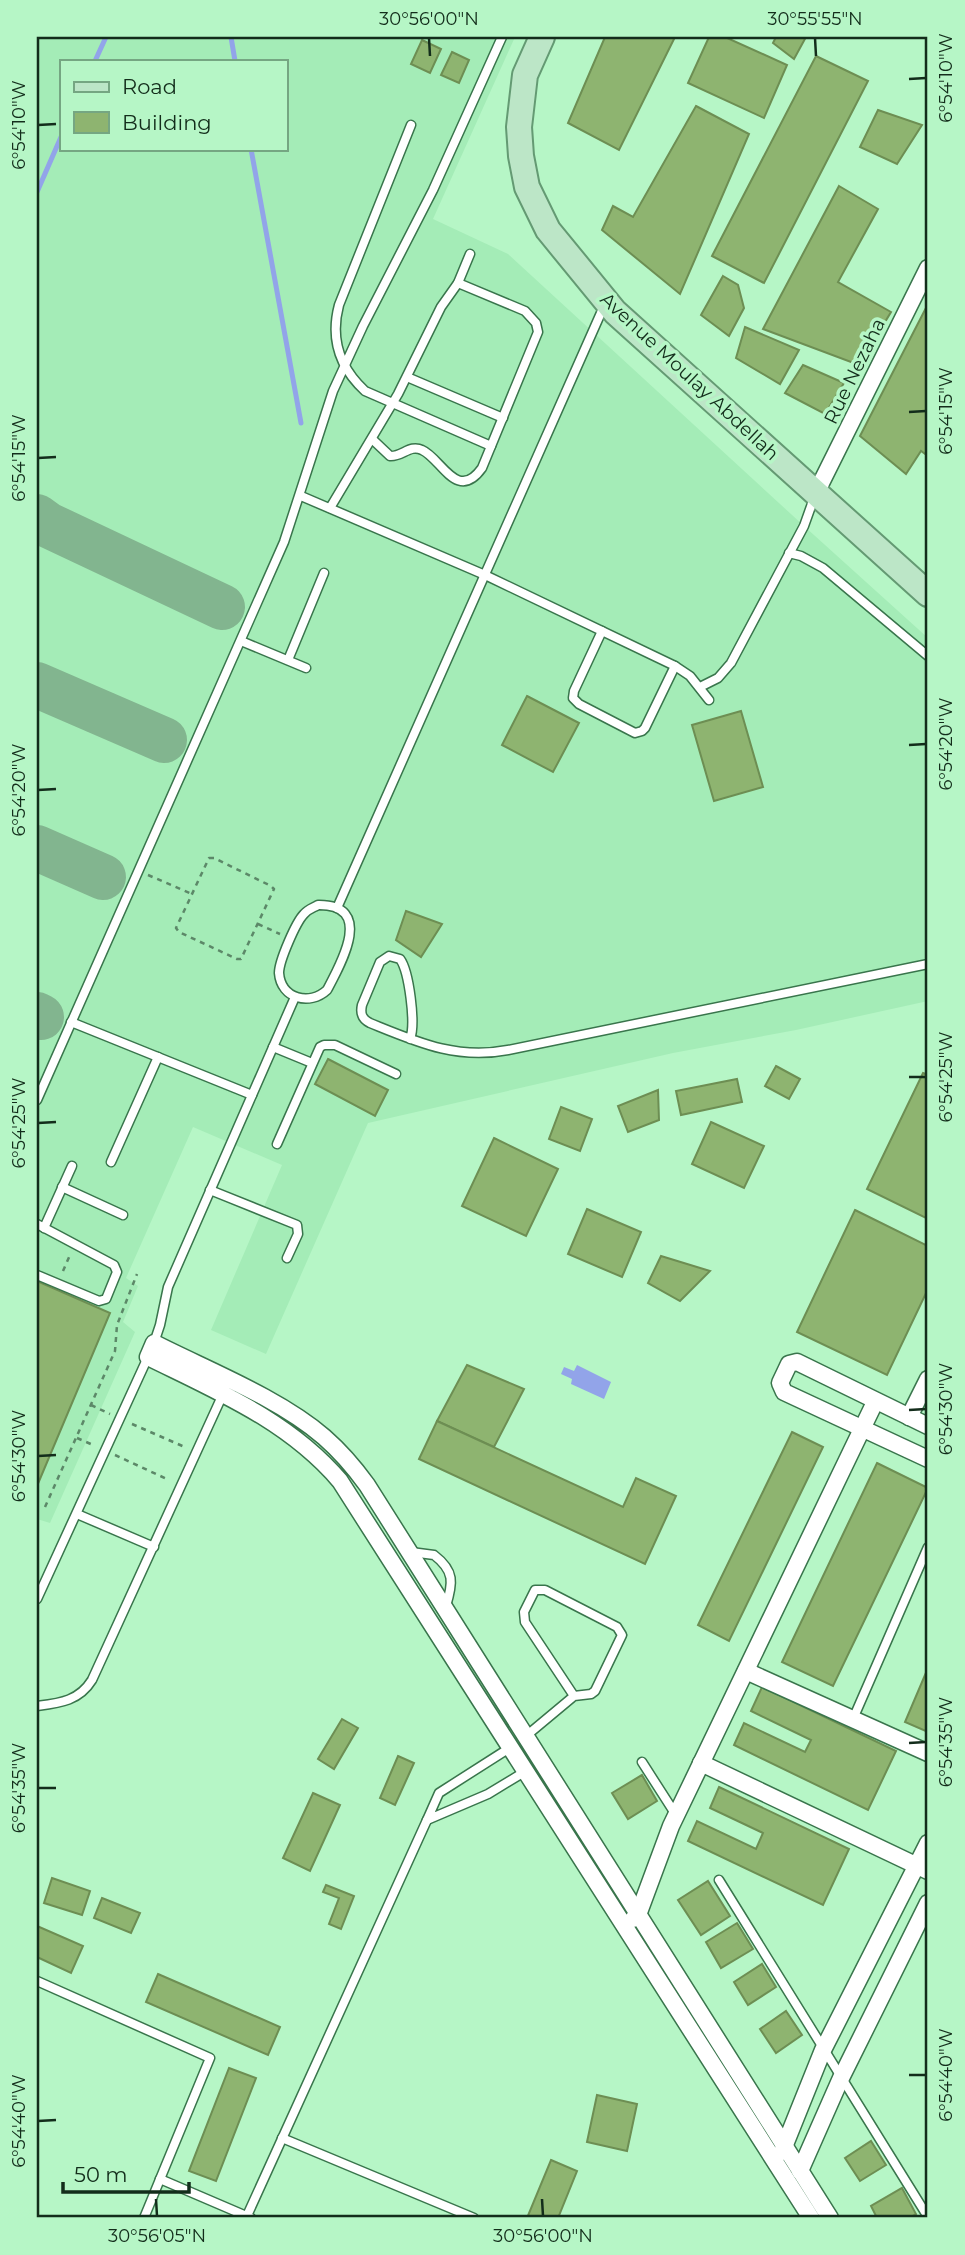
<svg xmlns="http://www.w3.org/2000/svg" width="965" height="2255" viewBox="0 0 965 2255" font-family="Montserrat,sans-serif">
  <rect width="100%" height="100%" fill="#b6f6c6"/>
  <path fill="#a4ecb7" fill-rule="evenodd" d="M 37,37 L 515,37 L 433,219 L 508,254 L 804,526 L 928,638 L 928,1001 L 796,1030 L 673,1053 L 368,1123 L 266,1354 L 211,1330 L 282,1165 L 193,1127 L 126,1278 L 138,1286 L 123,1322 L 135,1332 L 50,1523 L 37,1519 ZM 61,61 L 285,61 L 285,149 L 61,149 Z"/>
  <polygon fill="#92a4e9" points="577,1365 611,1382 604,1399 571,1384 572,1379 561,1374 564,1367 574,1371"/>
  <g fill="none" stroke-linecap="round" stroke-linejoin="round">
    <g stroke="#92a4e9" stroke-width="5">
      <polyline points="231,37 235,61"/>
      <polyline points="95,61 106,37"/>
      <polyline points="251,149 301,423"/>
      <polyline points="37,192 61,137"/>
    </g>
    <g stroke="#82b58f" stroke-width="46">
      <polyline points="37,517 48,525 222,607"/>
      <polyline points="37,685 164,740"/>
      <polyline points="37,848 103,877"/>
      <polyline points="37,1015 41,1017"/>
    </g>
  </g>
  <g fill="#8eb470" stroke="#6d8e53" stroke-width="2">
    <polygon points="605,37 675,37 619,150 568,123"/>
    <polygon points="709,37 725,37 787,65 764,118 688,83"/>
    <polygon points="776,37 806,37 794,59 773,43"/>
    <polygon points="422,40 441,49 430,73 411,64"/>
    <polygon points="452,52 469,60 459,83 441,75"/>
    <polygon points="816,56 868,81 764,283 712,256"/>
    <polygon points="696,106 749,134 680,294 602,230 613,206 633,217"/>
    <polygon points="878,110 922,125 897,164 860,147"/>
    <polygon points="839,186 878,209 838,282 891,312 859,365 763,329"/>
    <polygon points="723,276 738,285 744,308 729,336 701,315"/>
    <polygon points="928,304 928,456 921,451 906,474 860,436"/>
    <polygon points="745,327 799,350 780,384 736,358"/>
    <polygon points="803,365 844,383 825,414 785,393"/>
    <polygon points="527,696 579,723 553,772 502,745"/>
    <polygon points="741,711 763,787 714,801 692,725"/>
    <polygon points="406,911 442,924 421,957 396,940"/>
    <polygon points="328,1059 388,1090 375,1116 315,1084"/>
    <polygon points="776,1066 800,1079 789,1099 765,1086"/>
    <polygon points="923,1073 928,1075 928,1219 867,1189"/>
    <polygon points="737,1079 742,1102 681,1115 676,1091"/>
    <polygon points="658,1090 659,1120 628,1132 618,1106"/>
    <polygon points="561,1107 592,1119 580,1151 549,1139"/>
    <polygon points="711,1122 764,1146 744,1188 692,1164"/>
    <polygon points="494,1138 558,1169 526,1236 462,1206"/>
    <polygon points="587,1209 641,1232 622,1277 568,1254"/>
    <polygon points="855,1210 928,1246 928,1289 887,1375 797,1332"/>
    <polygon points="661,1256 710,1271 680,1301 648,1283"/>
    <polygon points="37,1281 110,1313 37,1486"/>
    <polygon points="467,1365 524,1389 494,1447 437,1421"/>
    <polygon points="437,1421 623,1507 636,1478 676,1496 645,1564 419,1459"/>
    <polygon points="792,1432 823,1447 729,1641 698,1625"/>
    <polygon points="877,1463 928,1488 833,1686 782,1662"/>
    <polygon points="928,1668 928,1732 905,1722"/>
    <polygon points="762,1687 896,1751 868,1810 734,1745 744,1723 805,1752 811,1740 751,1711"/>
    <polygon points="342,1719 358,1728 334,1769 318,1759"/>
    <polygon points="398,1756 414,1763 395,1805 380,1798"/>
    <polygon points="642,1775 657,1801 628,1819 612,1793"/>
    <polygon points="719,1787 849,1849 823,1905 688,1841 697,1821 756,1849 763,1833 710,1808"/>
    <polygon points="313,1793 340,1805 310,1871 283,1858"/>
    <polygon points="52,1878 90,1891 82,1915 44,1903"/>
    <polygon points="708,1881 730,1916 701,1935 678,1900"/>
    <polygon points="326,1885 354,1896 341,1929 329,1924 339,1898 323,1892"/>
    <polygon points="102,1898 140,1913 131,1933 94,1918"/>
    <polygon points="737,1923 753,1949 721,1968 706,1942"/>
    <polygon points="37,1926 83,1946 71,1973 37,1957"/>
    <polygon points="762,1964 776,1987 748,2005 734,1982"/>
    <polygon points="158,1974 280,2027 268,2055 146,2002"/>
    <polygon points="786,2011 802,2035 776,2053 760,2029"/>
    <polygon points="229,2068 256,2078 216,2181 189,2171"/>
    <polygon points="597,2095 637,2104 627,2151 587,2142"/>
    <polygon points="871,2141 886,2165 860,2181 845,2158"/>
    <polygon points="551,2160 577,2171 558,2218 527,2218"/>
    <polygon points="902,2188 916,2214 909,2218 877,2218 871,2206"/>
  </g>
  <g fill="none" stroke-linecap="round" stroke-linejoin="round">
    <defs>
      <g id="service">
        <path d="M 411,125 L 339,305 C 330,339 339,367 365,391 L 491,446"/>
        <polyline points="407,377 503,418"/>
        <path d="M 372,439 L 390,456 C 402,457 410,444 422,450 C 441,458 457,503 482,468 L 538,332 L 536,323 L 525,311 L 458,283"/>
        <polyline points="301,496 485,575 675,666 690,676 709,700"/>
        <polyline points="330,508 398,394 441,307 458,283 470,254"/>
        <polyline points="789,553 801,556 823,568 928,656"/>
        <polyline points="602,631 574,691 573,698 579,704 635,733 642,731 645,728 675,666"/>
        <polyline points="241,641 306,668"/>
        <polyline points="288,660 324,573"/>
        <polyline points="700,687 718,678 731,663 804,526 814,498"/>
        <path d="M 318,905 C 375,904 341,964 327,990 C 310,1006 281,999 279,973 C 279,961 296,922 304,914 C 308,909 313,908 318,905 Z"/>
        <polyline points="337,908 604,306"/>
        <polyline points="71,1022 252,1095"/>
        <path d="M 410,1039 C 416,1024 409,971 400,959 L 389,956 L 380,962 L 362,1005 C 360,1014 362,1019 370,1023 C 417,1042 456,1060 508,1050 L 928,964"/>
        <polyline points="273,1047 312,1063"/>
        <polyline points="37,1100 284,542 333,391 363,326 433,190 502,37"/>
        <polyline points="277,1144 320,1047 324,1045 335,1045 396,1074"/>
        <polyline points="111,1162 158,1057"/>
        <polyline points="62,1187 123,1215"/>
        <polyline points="210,1190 297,1225 298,1234 287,1258"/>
        <polyline points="37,1224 114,1265 117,1272 106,1299 99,1301 37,1275"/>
        <polyline points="44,1228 72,1166"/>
        <polyline points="154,1343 160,1325 168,1287 295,997"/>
        <polyline points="77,1514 154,1547"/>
        <path d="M 411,1552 L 434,1555 C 455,1571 453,1583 446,1606"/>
        <polyline points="37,1599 148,1357"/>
        <path d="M 37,1706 C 60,1703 79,1701 92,1680 L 223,1394"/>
        <polyline points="853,1719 928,1547"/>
        <polyline points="526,1736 574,1696 591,1694 595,1691 622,1635 617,1627 545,1590 535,1590 524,1612 525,1622 574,1696"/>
        <polyline points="511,1747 439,1793 427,1820 488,1794 526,1771"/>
        <polyline points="642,1762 676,1815"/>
        <polyline points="719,1880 928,2217"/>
        <polyline points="37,1981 210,2058 144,2218"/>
        <polyline points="282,2138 474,2218"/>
        <polyline points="160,2179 251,2218"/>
        <polyline points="246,2218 427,1820"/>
      </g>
      <g id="minor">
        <polyline points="816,493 928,268"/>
        <polyline points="909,1417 928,1379"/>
        <polyline points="928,1426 797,1362 789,1364 780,1383 784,1392 928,1459"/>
        <polyline points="746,1671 928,1753"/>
        <polyline points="701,1763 928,1871"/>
        <polyline points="633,1919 638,1915 671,1826 875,1402"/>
        <polyline points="782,2152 823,2050 928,1843"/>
        <polyline points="800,2171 841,2078 928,1903"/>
        <path d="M 811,2218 L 340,1481 C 289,1421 217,1391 148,1357 L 154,1343 C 207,1370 279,1398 324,1437 C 340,1451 354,1467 367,1485 L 830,2218"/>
      </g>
      <polyline id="primary" points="542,37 525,75 519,127 521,156 527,187 548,230 615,312 928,594"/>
    </defs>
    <use href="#service" stroke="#39754c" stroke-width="11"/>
    <use href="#minor" stroke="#39754c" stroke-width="19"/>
    <use href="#primary" stroke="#649a73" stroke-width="28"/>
    <g stroke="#5c8868" stroke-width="2.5" stroke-dasharray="5 5" stroke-linecap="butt">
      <polygon points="209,858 214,858 271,886 274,889 241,959 237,959 179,932 176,928"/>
      <polyline points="148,875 192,894"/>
      <polyline points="258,924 280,934"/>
      <polyline points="63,1271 70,1255"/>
      <polyline points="91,1405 110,1414"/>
      <polyline points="132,1424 187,1448"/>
      <polyline points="77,1438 93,1445"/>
      <polyline points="115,1455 169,1480"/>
      <polyline points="45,1507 115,1351 117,1325 137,1274"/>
    </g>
    <use href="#service" stroke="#fff" stroke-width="8"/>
    <use href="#minor" stroke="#fff" stroke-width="16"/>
    <use href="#primary" stroke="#bce6c7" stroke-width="24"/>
  </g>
  <path fill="none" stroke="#132d1b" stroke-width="2.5" d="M 429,38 L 430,56M 815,38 L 816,56M 909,79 L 926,78M 38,125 L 56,124M 909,412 L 926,411M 38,458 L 56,457M 909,745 L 926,744M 38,790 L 56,789M 909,1077 L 926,1077M 38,1123 L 56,1122M 909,1410 L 926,1409M 38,1456 L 56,1455M 909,1743 L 926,1742M 38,1788 L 56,1788M 909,2075 L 926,2075M 38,2121 L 56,2120M 156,2199 L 157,2216M 542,2199 L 543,2216"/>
  <g text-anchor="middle" stroke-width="7" stroke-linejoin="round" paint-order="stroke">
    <g font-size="19" fill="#132d1b" stroke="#b6f6c6">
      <text transform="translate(854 371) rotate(-64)" y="7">Rue Nezaha</text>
      <text transform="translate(690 376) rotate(43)" y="7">Avenue Moulay Abdellah</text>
    </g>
  </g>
  <rect width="965" height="2255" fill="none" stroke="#b6f6c6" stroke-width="77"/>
  <rect x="60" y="60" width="228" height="91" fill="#b6f6c6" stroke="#75a682" stroke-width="2"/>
  <rect x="74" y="82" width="35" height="10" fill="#bce6c7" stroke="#75a682" stroke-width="2"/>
  <text x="122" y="94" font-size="21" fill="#132d1b">Road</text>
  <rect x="74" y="112" width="35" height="21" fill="#8eb470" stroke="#75a682" stroke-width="2"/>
  <text x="122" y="130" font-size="21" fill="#132d1b">Building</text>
  <path d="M63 2182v10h126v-10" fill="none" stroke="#132d1b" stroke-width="3.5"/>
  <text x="74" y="2182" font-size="21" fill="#132d1b" stroke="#b6f6c6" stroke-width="5" paint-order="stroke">50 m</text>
  <rect x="38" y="38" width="888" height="2178" fill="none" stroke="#132d1b" stroke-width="2.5"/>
  <g font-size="18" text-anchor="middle" fill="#132d1b">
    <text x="429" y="25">30°56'00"N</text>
    <text x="815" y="25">30°55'55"N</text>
    <text transform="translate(946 78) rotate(-90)" y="6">6°54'10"W</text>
    <text transform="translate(19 125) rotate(-90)" y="6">6°54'10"W</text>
    <text transform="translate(946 411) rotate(-90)" y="6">6°54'15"W</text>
    <text transform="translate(19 458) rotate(-90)" y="6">6°54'15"W</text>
    <text transform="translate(946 744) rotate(-90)" y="6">6°54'20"W</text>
    <text transform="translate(19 790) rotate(-90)" y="6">6°54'20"W</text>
    <text transform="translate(946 1077) rotate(-90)" y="6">6°54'25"W</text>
    <text transform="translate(19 1123) rotate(-90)" y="6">6°54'25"W</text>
    <text transform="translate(946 1409) rotate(-90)" y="6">6°54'30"W</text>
    <text transform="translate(19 1456) rotate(-90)" y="6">6°54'30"W</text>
    <text transform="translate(946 1742) rotate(-90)" y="6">6°54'35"W</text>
    <text transform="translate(19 1788) rotate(-90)" y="6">6°54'35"W</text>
    <text transform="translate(946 2075) rotate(-90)" y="6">6°54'40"W</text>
    <text transform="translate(19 2121) rotate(-90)" y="6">6°54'40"W</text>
    <text x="157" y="2242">30°56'05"N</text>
    <text x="543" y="2242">30°56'00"N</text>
  </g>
</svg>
